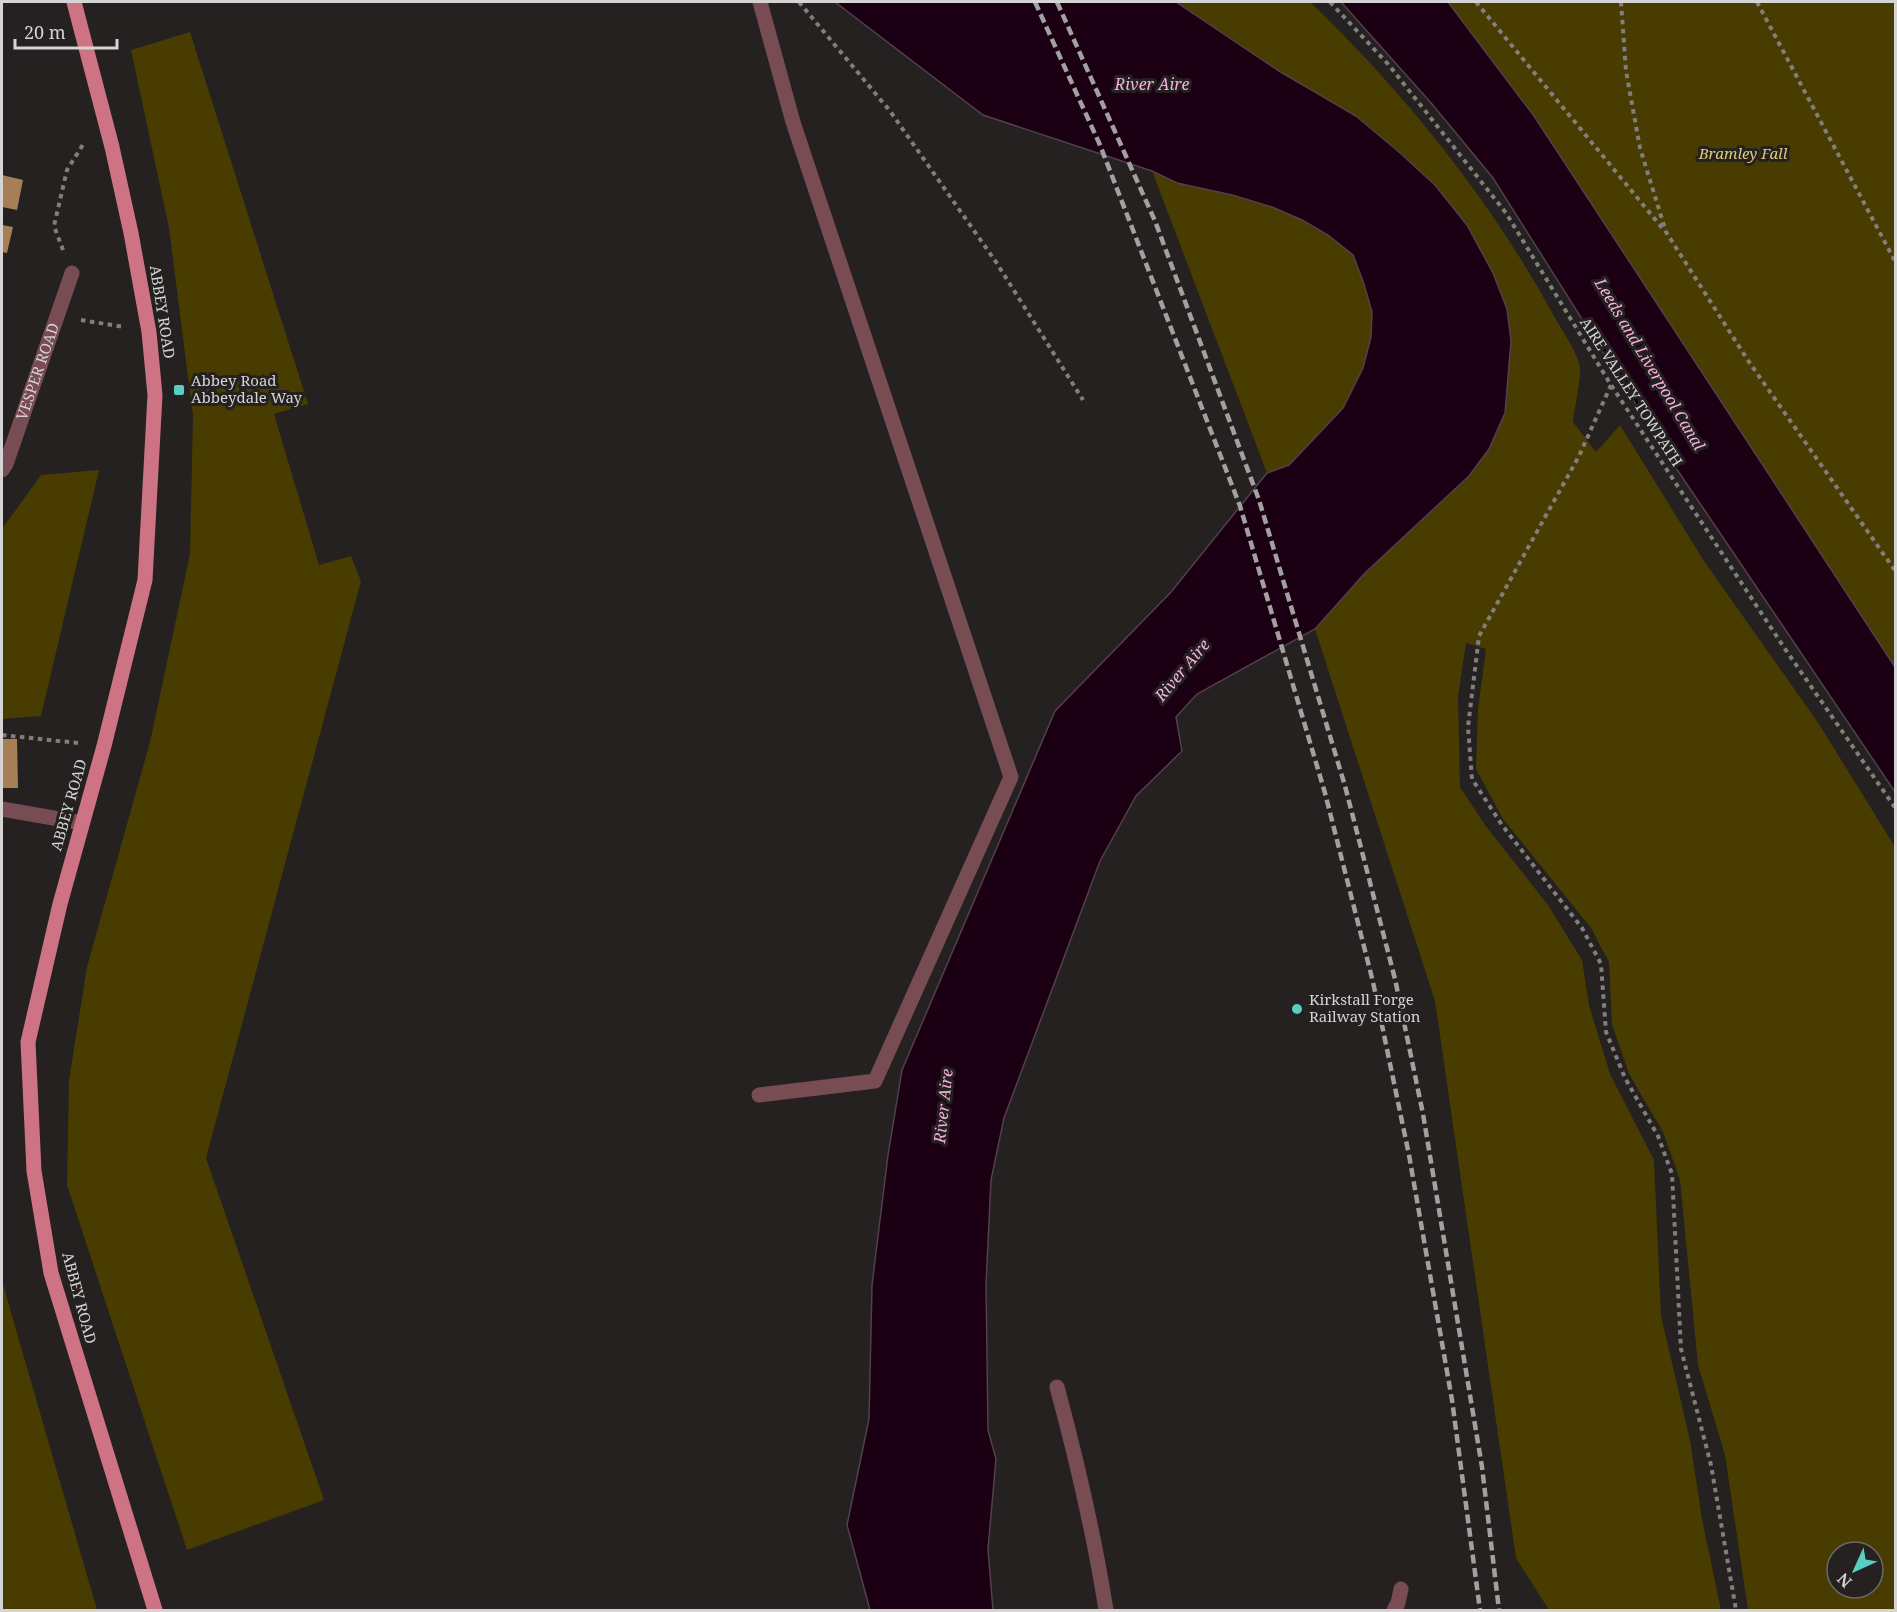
<svg xmlns="http://www.w3.org/2000/svg" width="1897" height="1612" viewBox="0 0 1897 1612" font-family="'Noto Serif',serif">
  <rect width="100%" height="100%" fill="#242120"/>
  <g fill="#483c00" fill-rule="evenodd">
    <path d="M 1176,2 L 1310,2 C 1402,90 1487,195 1549,307 C 1558,325 1573,344 1579,363 C 1583,374 1574,409 1573,422 L 1596,452 L 1620,425 L 1704,561 L 1819,724 L 1895,847 L 1895,1610 L 1748,1610 L 1725,1455 L 1698,1365 L 1680,1180 L 1663,1132 L 1629,1074 L 1612,1024 L 1609,962 L 1591,928 L 1503,819 L 1476,769 L 1478,710 L 1486,649 L 1466,643 L 1458,697 L 1460,787 L 1485,825 L 1548,905 L 1582,960 L 1589,1005 L 1610,1074 L 1654,1160 L 1661,1316 L 1690,1440 L 1702,1519 L 1721,1610 L 1549,1610 L 1516,1558 L 1435,1001 L 1315,629 L 1365,573 L 1469,476 L 1489,449 L 1505,413 L 1511,341 L 1507,309 L 1467,226 L 1435,185 L 1400,152 L 1356,116 L 1279,71 ZM 1837,1552 L 1873,1552 L 1873,1588 L 1837,1588 Z"/>
    <polygon points="1448,2 1895,2 1895,667 1534,116"/>
    <polygon points="190,32 308,404 274,414 319,565 351,556 361,581 206,1158 324,1500 187,1550 67,1185 69,1080 87,967 150,742 190,554 193,416 169,228 131,50"/>
    <polygon points="1152,171 1177,183 1233,195 1272,207 1302,220 1328,235 1353,255 1364,284 1372,312 1371,337 1363,368 1343,408 1289,465 1267,473"/>
    <polygon points="99,470 41,716 2,719 2,529 41,475"/>
    <polygon points="2,1281 97,1610 2,1610"/>
  </g>
  <g fill="#1b0013" stroke="#533f4d" stroke-width="1.5">
    <polygon points="835,2 1176,2 1279,71 1356,116 1399,152 1435,185 1467,225 1493,273 1507,309 1511,341 1505,413 1489,449 1469,476 1365,573 1315,629 1197,694 1176,717 1182,751 1136,796 1100,861 1004,1118 991,1180 986,1284 988,1430 996,1459 988,1549 993,1610 870,1610 847,1525 869,1419 872,1285 888,1155 902,1070 1055,711 1171,592 1267,473 1289,465 1343,408 1363,368 1371,337 1372,312 1364,284 1353,255 1328,235 1302,220 1272,207 1232,195 1177,183 1152,171 983,115"/>
    <polygon points="1341,2 1448,2 1534,116 1895,667 1895,792 1674,465 1493,178 1432,104"/>
  </g>
  <g fill="#a67f56">
    <polygon points="2,175 23,180 17,210 2,207"/>
    <polygon points="2,225 13,227 7,253 2,252"/>
    <polygon points="2,739 17,739 18,788 2,788"/>
  </g>
  <g fill="none" stroke-linecap="round" stroke-linejoin="round">
    <g stroke="#817f7e" stroke-width="4" stroke-dasharray="4.5 4.5" stroke-linecap="butt">
      <polyline points="799,2 890,111 996,262 1083,400"/>
      <polyline points="1330,2 1388,64 1506,213 1611,385 1783,646 1896,809"/>
      <polyline points="1476,2 1663,229"/>
      <polyline points="1621,2 1626,71 1640,148 1666,232 1747,359 1896,572"/>
      <polyline points="1757,2 1896,263"/>
      <polyline points="63,250 54,226 67,170 84,143"/>
      <polyline points="81,320 124,327"/>
      <polyline points="1611,385 1579,456 1479,636 1468,727 1472,779 1502,825 1582,928 1601,964 1606,1032 1625,1078 1658,1136 1672,1174 1681,1349 1711,1465 1736,1610"/>
      <polyline points="2,735 78,743"/>
    </g>
    <g stroke="#784c53" stroke-width="15">
      <polyline points="2,809 82,823"/>
      <polyline points="759,1095 875,1081 1011,777 793,122 760,2"/>
      <path d="M 1057,1387 C 1077,1461 1094,1534 1106,1610"/>
      <polyline points="1394,1610 1398,1603 1401,1589"/>
    </g>
    <path stroke="#784c53" stroke-width="15" id="s1" d="M 2,470 L 6,464 L 72,273"/>
    <polyline stroke="#cd7384" stroke-width="15" points="74,2 112,147 131,233 149,332 155,395 145,580 104,746 60,904 28,1042 34,1171 51,1273 155,1610"/>
    <g stroke="#a3a1a0" stroke-width="4.5" stroke-dasharray="9 4.5" stroke-linecap="butt">
      <polyline points="1035,2 1100,145 1240,506 1325,793 1373,982 1409,1155 1452,1400 1480,1610"/>
      <polyline points="1057,2 1155,221 1259,500 1345,786 1395,979 1423,1114 1482,1467 1499,1610"/>
    </g>
  </g>
  <g fill="#58cec0" stroke="#242120" stroke-width="2">
    <rect x="173" y="384" width="12" height="12" rx="3"/>
    <circle cx="1297" cy="1009" r="6"/>
  </g>
  <g text-anchor="middle" stroke-width="6" stroke-linejoin="round" paint-order="stroke">
    <g font-size="15" font-style="italic" fill="#dfcc7b" stroke="#242120">
      <text x="1743" y="159">Bramley Fall</text>
    </g>
    <g font-size="15" fill="#d5d3d3" stroke="#242120">
      <text transform="translate(162 312) rotate(81)" y="5">ABBEY ROAD</text>
      <text dy="5" stroke="none"><textPath href="#s1" startOffset="105">VESPER ROAD</textPath></text>
      <text transform="translate(1631 392) rotate(57)" y="5">AIRE VALLEY TOWPATH</text>
      <text transform="translate(69 805) rotate(-74)" y="5">ABBEY ROAD</text>
      <text transform="translate(79 1298) rotate(75)" y="5">ABBEY ROAD</text>
    </g>
    <g font-size="15" fill="#d5d3d3" stroke="#242120" text-anchor="start">
      <text x="191" y="386">Abbey Road<tspan x="191" dy="17">Abbeydale Way</tspan></text>
      <text x="1309" y="1005">Kirkstall Forge<tspan x="1309" dy="17">Railway Station</tspan></text>
    </g>
    <g font-size="16" font-style="italic" fill="#f8b0e1" stroke="#242120">
      <text x="1152" y="90">River Aire</text>
      <text transform="translate(1650 364) rotate(59)" y="6">Leeds and Liverpool Canal</text>
      <text transform="translate(1182 670) rotate(-50)" y="6">River Aire</text>
      <text transform="translate(943 1106) rotate(-84)" y="6">River Aire</text>
    </g>
  </g>
  <rect width="1897" height="1612" fill="none" stroke="#d5d3d3" stroke-width="6"/>
  <g transform="translate(1855 1570) rotate(225)"><circle r="28" fill="#242120" stroke="#6b6868" stroke-width="1.5"/>
  <path d="M0-4.5L10 22L0 15L-10 22Z" fill="#58cec0"/>
  <text y="-9" font-size="16" font-weight="bold" text-anchor="middle" fill="#d5d3d3">N</text>
  </g>
  <path d="M15 39v9h102v-9" fill="none" stroke="#d5d3d3" stroke-width="3"/>
  <text x="24" y="39" font-size="18" fill="#d5d3d3" stroke="#242120" stroke-width="4.5" paint-order="stroke">20 m</text>
</svg>
